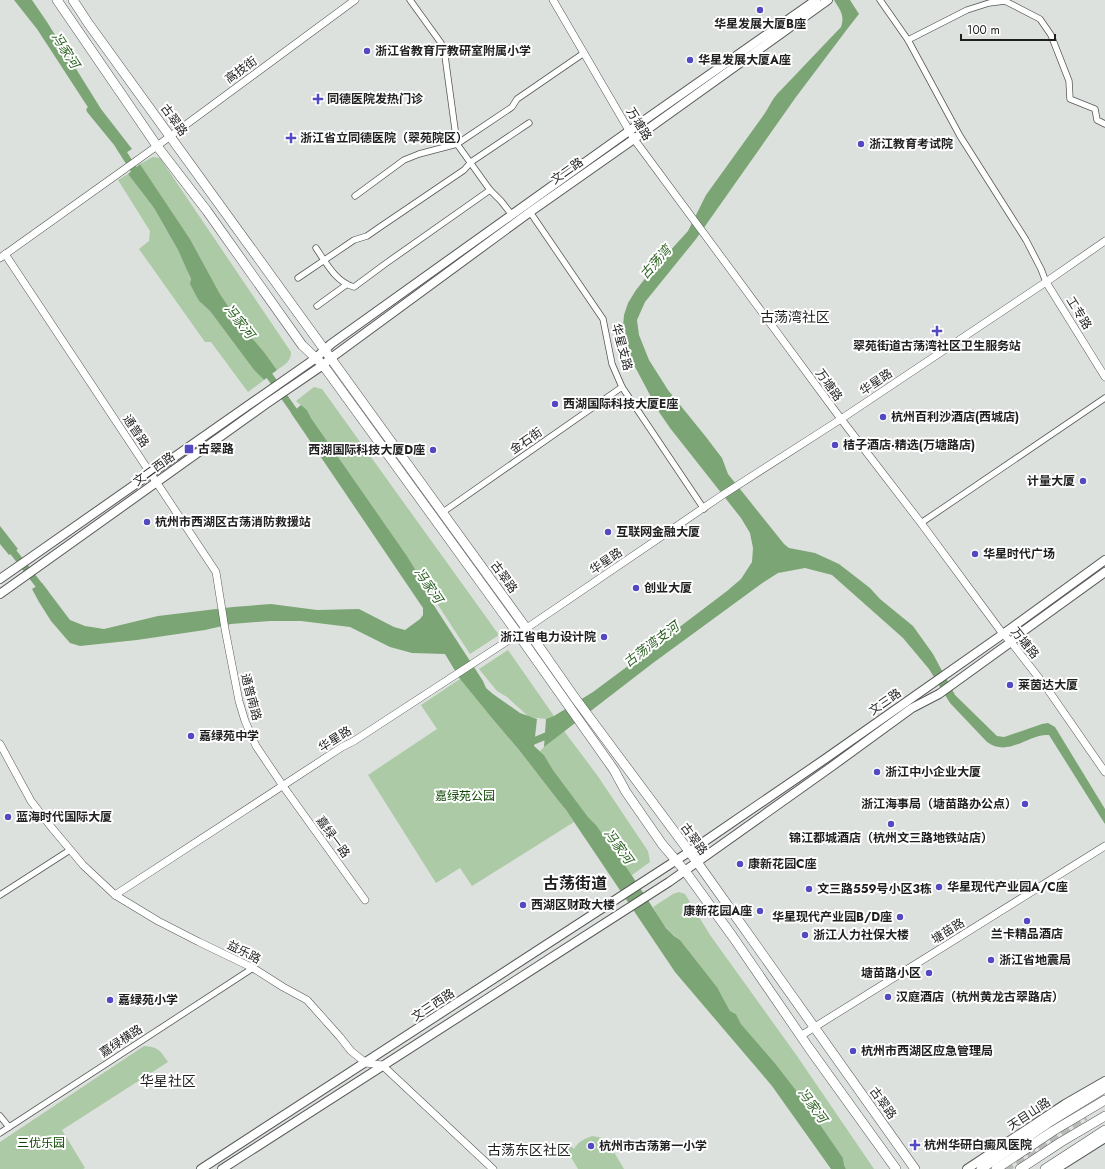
<svg xmlns="http://www.w3.org/2000/svg" width="1105" height="1169" viewBox="0 0 1105 1169" font-family="Jost,'Noto Sans SC',sans-serif">
  <rect width="100%" height="100%" fill="#dde1dd"/>
  <g fill="#abcaa5">
    <path d="M 153,157 L 160,158 L 291,352 C 291,362 284,365 277,370 L 264,352 L 252,338 L 250,332 L 244,331 L 220,294 L 190,239 L 140,164 Z"/>
    <polygon points="128,174 154,208 178,250 186,267 199,301 210,311 254,370 264,380 248,392 211,342 205,342 139,249 149,241 150,231 118,180"/>
    <polygon points="314,387 322,389 499,635 470,654 423,582 407,556 311,418 307,410 296,401"/>
    <polygon points="508,650 554,716 546,719 529,717 507,697 497,691 479,669"/>
    <polygon points="460,679 491,717 518,749 557,799 566,810 574,822 472,886 460,868 436,883 368,775 437,729 421,705"/>
    <polygon points="564,731 597,775 648,851 650,862 632,875 596,825 588,817 553,770 544,755 540,751 544,747"/>
    <path d="M 679,892 L 685,894 L 710,935 L 797,1056 L 874,1169 L 846,1169 L 844,1165 L 843,1158 L 799,1094 L 774,1062 L 741,1024 L 736,1014 L 730,1011 L 717,987 L 680,940 C 668,932 660,920 653,907 L 673,894 Z"/>
    <path d="M 144,1046 C 158,1047 160,1050 168,1062 L 62,1130 L 85,1168 L 83,1169 L 0,1169 L 0,1142 Z"/>
    <path d="M 592,1136 L 603,1138 L 608,1142 L 624,1169 L 578,1169 L 566,1149 L 571,1146 L 574,1149 C 578,1142 584,1139 592,1136 Z"/>
  </g>
  <g fill="#7ca575">
    <polygon points="14,0 32,0 47,22 101,109 132,149 124,154 117,143 93,115 37,29"/>
    <path d="M 834,0 L 850,0 L 859,14 L 848,28 L 796,97 L 696,239 L 645,302 L 637,320 L 639,335 L 649,360 L 668,390 L 706,437 L 722,458 L 728,474 L 784,544 L 789,548 L 815,553 L 839,564 L 870,588 L 880,599 L 913,626 L 933,654 L 955,695 L 997,736 L 1004,737 L 1042,724 L 1048,723 L 1055,727 L 1105,809 L 1105,824 L 1049,735 C 1029,733 1009,758 987,742 L 950,703 L 929,669 L 903,638 L 832,575 L 805,568 L 778,573 L 761,584 L 653,663 L 544,747 L 546,719 L 554,716 L 593,692 L 644,654 L 727,591 L 741,579 L 752,562 L 753,548 L 750,533 L 741,518 L 670,428 L 659,412 L 634,365 L 626,344 L 623,327 L 624,315 L 628,303 L 636,290 L 647,276 L 688,231 L 706,195 L 765,113 C 770,105 774,96 781,90 L 841,27 C 845,15 840,10 834,0 Z"/>
    <polygon points="140,164 190,239 220,294 244,330 250,332 252,338 264,352 277,370 264,380 254,370 210,311 199,301 190,284 191,279 178,250 154,208 128,174"/>
    <polygon points="301,405 307,410 311,418 407,556 423,582 433,604 483,681 486,688 493,694 520,713 537,719 534,746 544,755 553,770 588,817 596,825 629,871 666,928 674,936 680,940 717,987 730,1011 736,1014 741,1024 774,1062 799,1094 843,1158 844,1165 846,1169 831,1169 772,1086 675,972 566,810 557,799 519,750 491,717 460,679 445,654 412,653 390,647 350,627 301,621 270,621 231,624 205,630 137,640 80,646 70,643 51,621 39,602 32,589 42,583 70,620 85,626 104,629 158,616 233,607 271,604 317,610 359,609 394,627 405,630 420,619 423,615 423,608 291,413"/>
    <polygon points="0,526 18,549 9,555 0,544"/>
  </g>
  <g fill="none" stroke-linecap="round" stroke-linejoin="round">
    <g stroke="#7ca575" stroke-width="7">
      <polyline points="90,110 117,143 138,176"/>
      <polyline points="264,368 299,418"/>
      <polyline points="0,535 45,593"/>
      <polyline points="529,743 553,733"/>
    </g>
    <polyline stroke="#b7bab7" stroke-width="9" stroke-dasharray="9 4.5" stroke-linecap="butt" points="1004,1169 1085,1116"/>
    <defs>
      <g id="minor">
        <polyline points="410,0 441,43 445,56 457,144 490,190 501,201 512,215"/>
        <polyline points="880,0 908,40 960,136 1026,240 1041,269 1046,282"/>
        <polyline points="908,40 967,10 989,3 1005,1 1040,19 1051,35 1069,81 1070,99 1095,109 1097,120 1105,124"/>
        <polyline points="355,196 404,160 419,154 457,144 512,107 517,99 584,53"/>
        <polyline points="530,212 603,319 612,364 622,387 704,509"/>
        <path d="M 316,248 C 326,263 336,282 354,287 L 385,264 L 490,190"/>
        <polyline points="298,278 354,240 367,236 380,227 464,170 471,162 529,123"/>
        <polyline points="317,306 346,285"/>
        <polyline points="443,512 622,387"/>
        <polyline points="921,523 1105,398"/>
        <polyline points="0,895 70,850"/>
        <polyline points="0,1116 9,1127"/>
        <polyline points="0,1133 253,968"/>
      </g>
      <g id="tertiary">
        <polyline points="553,0 634,139 841,419 921,523 1003,634 1011,642 1046,687 1105,772"/>
        <polyline points="5,254 216,572 225,629 239,701 245,721 256,746 283,786 365,900"/>
        <polyline points="0,258 157,146 355,0"/>
        <polyline points="1046,282 1105,377"/>
        <polyline points="0,744 31,801 52,828 83,865 115,895 158,921 199,942 253,968 283,987 307,1000 340,1037 351,1051 366,1063 382,1065 493,1169"/>
        <polyline points="115,895 342,747 354,741 518,634 721,496 841,419 1046,282 1105,241"/>
        <polyline points="802,1035 1105,846"/>
      </g>
      <g id="secondary">
        <polyline points="0,579 316,358 331,344 629,131 816,0"/>
        <polyline points="0,594 266,404 323,365 331,358 530,212 634,139 828,0"/>
        <polyline points="201,1169 689,852 825,759 1003,634 1105,560"/>
        <polyline points="222,1169 669,882 831,767 912,708 939,694 1011,642 1022,632 1105,572"/>
        <polyline points="967,1169 1065,1104 1105,1081"/>
        <polyline points="1056,1169 1105,1138"/>
      </g>
      <g id="primary">
        <polyline points="57,0 157,146 207,211 302,345 323,365 518,634 614,770 626,792 662,844 685,871 733,937 809,1048 896,1169"/>
        <polyline points="73,0 88,23 526,628 575,698 697,862 915,1169"/>
        <polyline points="996,1169 1053,1131 1105,1100"/>
        <polyline points="1020,1169 1061,1142 1105,1116"/>
      </g>
      <g id="trunk">
        <polyline points="981,1169 1048,1123 1105,1088"/>
        <polyline points="1045,1169 1105,1130"/>
      </g>
    </defs>
    <use href="#minor" stroke="#565956" stroke-width="7"/>
    <use href="#tertiary" stroke="#565956" stroke-width="8"/>
    <use href="#secondary" stroke="#565956" stroke-width="10"/>
    <use href="#primary" stroke="#565956" stroke-width="10"/>
    <use href="#trunk" stroke="#565956" stroke-width="10"/>
    <use href="#minor" stroke="#fff" stroke-width="5.5"/>
    <use href="#tertiary" stroke="#fff" stroke-width="7"/>
    <use href="#secondary" stroke="#fff" stroke-width="8"/>
    <use href="#primary" stroke="#fff" stroke-width="9"/>
    <use href="#trunk" stroke="#fff" stroke-width="9"/>
  </g>
  <g fill="#534ac2" stroke="#fff" stroke-width="1.5">
    <circle cx="760" cy="10" r="4"/>
    <circle cx="367" cy="51" r="4"/>
    <circle cx="690" cy="60" r="4"/>
    <path d="M316 93h4v4h4v4h-4v4h-4v-4h-4v-4h4z"/>
    <path d="M289 132h4v4h4v4h-4v4h-4v-4h-4v-4h4z"/>
    <circle cx="861" cy="144" r="4"/>
    <path d="M935 325h4v4h4v4h-4v4h-4v-4h-4v-4h4z"/>
    <circle cx="555" cy="404" r="4"/>
    <circle cx="883" cy="417" r="4"/>
    <circle cx="835" cy="445" r="4"/>
    <rect x="184" y="444" width="10" height="10" rx="2"/>
    <circle cx="433" cy="450" r="4"/>
    <circle cx="1083" cy="481" r="4"/>
    <circle cx="147" cy="522" r="4"/>
    <circle cx="608" cy="532" r="4"/>
    <circle cx="975" cy="554" r="4"/>
    <circle cx="636" cy="588" r="4"/>
    <circle cx="604" cy="637" r="4"/>
    <circle cx="1010" cy="685" r="4"/>
    <circle cx="191" cy="736" r="4"/>
    <circle cx="877" cy="772" r="4"/>
    <circle cx="1025" cy="804" r="4"/>
    <circle cx="8" cy="817" r="4"/>
    <circle cx="891" cy="824" r="4"/>
    <circle cx="740" cy="864" r="4"/>
    <circle cx="939" cy="887" r="4"/>
    <circle cx="809" cy="889" r="4"/>
    <circle cx="523" cy="905" r="4"/>
    <circle cx="760" cy="911" r="4"/>
    <circle cx="900" cy="917" r="4"/>
    <circle cx="1027" cy="921" r="4"/>
    <circle cx="805" cy="935" r="4"/>
    <circle cx="991" cy="960" r="4"/>
    <circle cx="929" cy="973" r="4"/>
    <circle cx="888" cy="997" r="4"/>
    <circle cx="110" cy="1000" r="4"/>
    <circle cx="853" cy="1051" r="4"/>
    <path d="M913 1139h4v4h4v4h-4v4h-4v-4h-4v-4h4z"/>
    <circle cx="591" cy="1146" r="4"/>
  </g>
  <g text-anchor="middle" stroke-width="4" stroke-linejoin="round" paint-order="stroke">
    <g font-size="12" font-weight="bold" fill="#1e1f1e" stroke="#fff" text-anchor="start">
      <text x="760" y="28" text-anchor="middle">华星发展大厦B座</text>
      <text x="375" y="55">浙江省教育厅教研室附属小学</text>
      <text x="698" y="64">华星发展大厦A座</text>
      <text x="327" y="103">同德医院发热门诊</text>
      <text x="300" y="142">浙江省立同德医院（翠苑院区）</text>
      <text x="869" y="148">浙江教育考试院</text>
      <text x="937" y="350" text-anchor="middle">翠苑街道古荡湾社区卫生服务站</text>
      <text x="563" y="408">西湖国际科技大厦E座</text>
      <text x="891" y="421">杭州百利沙酒店(西城店)</text>
      <text x="843" y="449">桔子酒店·精选(万塘路店)</text>
      <text x="198" y="453">古翠路</text>
      <text x="425" y="454" text-anchor="end">西湖国际科技大厦D座</text>
      <text x="1075" y="485" text-anchor="end">计量大厦</text>
      <text x="155" y="526">杭州市西湖区古荡消防救援站</text>
      <text x="616" y="536">互联网金融大厦</text>
      <text x="983" y="558">华星时代广场</text>
      <text x="644" y="592">创业大厦</text>
      <text x="596" y="641" text-anchor="end">浙江省电力设计院</text>
      <text x="1018" y="689">莱茵达大厦</text>
      <text x="199" y="740">嘉绿苑中学</text>
      <text x="885" y="776">浙江中小企业大厦</text>
      <text x="1017" y="808" text-anchor="end">浙江海事局（塘苗路办公点）</text>
      <text x="16" y="821">蓝海时代国际大厦</text>
      <text x="891" y="842" text-anchor="middle">锦江都城酒店（杭州文三路地铁站店）</text>
      <text x="748" y="868">康新花园C座</text>
      <text x="947" y="891">华星现代产业园A/C座</text>
      <text x="817" y="893">文三路559号小区3栋</text>
      <text x="531" y="909">西湖区财政大楼</text>
      <text x="752" y="915" text-anchor="end">康新花园A座</text>
      <text x="892" y="921" text-anchor="end">华星现代产业园B/D座</text>
      <text x="1027" y="938" text-anchor="middle">兰卡精品酒店</text>
      <text x="813" y="939">浙江人力社保大楼</text>
      <text x="999" y="964">浙江省地震局</text>
      <text x="921" y="977" text-anchor="end">塘苗路小区</text>
      <text x="896" y="1001">汉庭酒店（杭州黄龙古翠路店）</text>
      <text x="118" y="1004">嘉绿苑小学</text>
      <text x="861" y="1055">杭州市西湖区应急管理局</text>
      <text x="924" y="1149">杭州华研白癜风医院</text>
      <text x="599" y="1150">杭州市古荡第一小学</text>
    </g>
    <g font-size="12" fill="#1e1f1e" stroke="#fff">
      <text transform="translate(241 70) rotate(-36)" y="4">高技街</text>
      <text transform="translate(174 120) rotate(54)" y="4">古翠路</text>
      <text transform="translate(639 124) rotate(58)" y="4">万塘路</text>
      <text transform="translate(567 171) rotate(-35)" y="4">文二路</text>
      <text transform="translate(1079 313) rotate(58)" y="4">工专路</text>
      <text transform="translate(622 347) rotate(75)" y="4">华星支路</text>
      <text transform="translate(876 382) rotate(-34)" y="4">华星路</text>
      <text transform="translate(829 385) rotate(54)" y="4">万塘路</text>
      <text transform="translate(136 431) rotate(56)" y="4">通普路</text>
      <text transform="translate(526 441) rotate(-35)" y="4">金石街</text>
      <text transform="translate(154 469) rotate(-36)" y="4">文二西路</text>
      <text transform="translate(606 561) rotate(-34)" y="4">华星路</text>
      <text transform="translate(504 577) rotate(54)" y="4">古翠路</text>
      <text transform="translate(1025 643) rotate(51)" y="4">万塘路</text>
      <text transform="translate(251 697) rotate(75)" y="4">通普南路</text>
      <text transform="translate(885 702) rotate(-35)" y="4">文三路</text>
      <text transform="translate(335 739) rotate(-32)" y="4">华星路</text>
      <text transform="translate(333 837) rotate(54)" y="4">嘉绿一路</text>
      <text transform="translate(694 839) rotate(54)" y="4">古翠路</text>
      <text transform="translate(948 931) rotate(-32)" y="4">塘苗路</text>
      <text transform="translate(244 952) rotate(27)" y="4">益乐路</text>
      <text transform="translate(433 1005) rotate(-33)" y="4">文三西路</text>
      <text transform="translate(121 1041) rotate(-33)" y="4">嘉绿横路</text>
      <text transform="translate(883 1103) rotate(54)" y="4">古翠路</text>
      <text transform="translate(1029 1114) rotate(-33)" y="4">天目山路</text>
    </g>
    <g font-size="12" fill="#114904" stroke="#fff">
      <text x="465" y="800">嘉绿苑公园</text>
      <text x="41" y="1147">三优乐园</text>
    </g>
    <g font-size="13" font-style="italic" fill="#295f1f" stroke="#fff">
      <text transform="translate(66 50) rotate(57)" y="5">冯家河</text>
      <text transform="translate(655 262) rotate(-48)" y="5">古荡湾</text>
      <text transform="translate(240 321) rotate(52)" y="5">冯家河</text>
      <text transform="translate(429 585) rotate(56)" y="5">冯家河</text>
      <text transform="translate(651 644) rotate(-37)" y="5">古荡湾支河</text>
      <text transform="translate(619 846) rotate(54)" y="5">冯家河</text>
      <text transform="translate(813 1105) rotate(54)" y="5">冯家河</text>
    </g>
    <g font-size="14" fill="#1e1f1e" stroke="#fff">
      <text x="795" y="322">古荡湾社区</text>
      <text x="168" y="1086">华星社区</text>
      <text x="529" y="1155">古荡东区社区</text>
    </g>
    <g font-size="16" font-weight="bold" fill="#1e1f1e" stroke="#fff">
      <text x="575" y="889">古荡街道</text>
    </g>
  </g>
  <path d="M961 34v6h94v-6" fill="none" stroke="#1e1f1e" stroke-width="2"/>
  <text x="967" y="34" font-size="12" fill="#1e1f1e" stroke="#ffffff" stroke-width="3" paint-order="stroke">100 m</text>
</svg>
